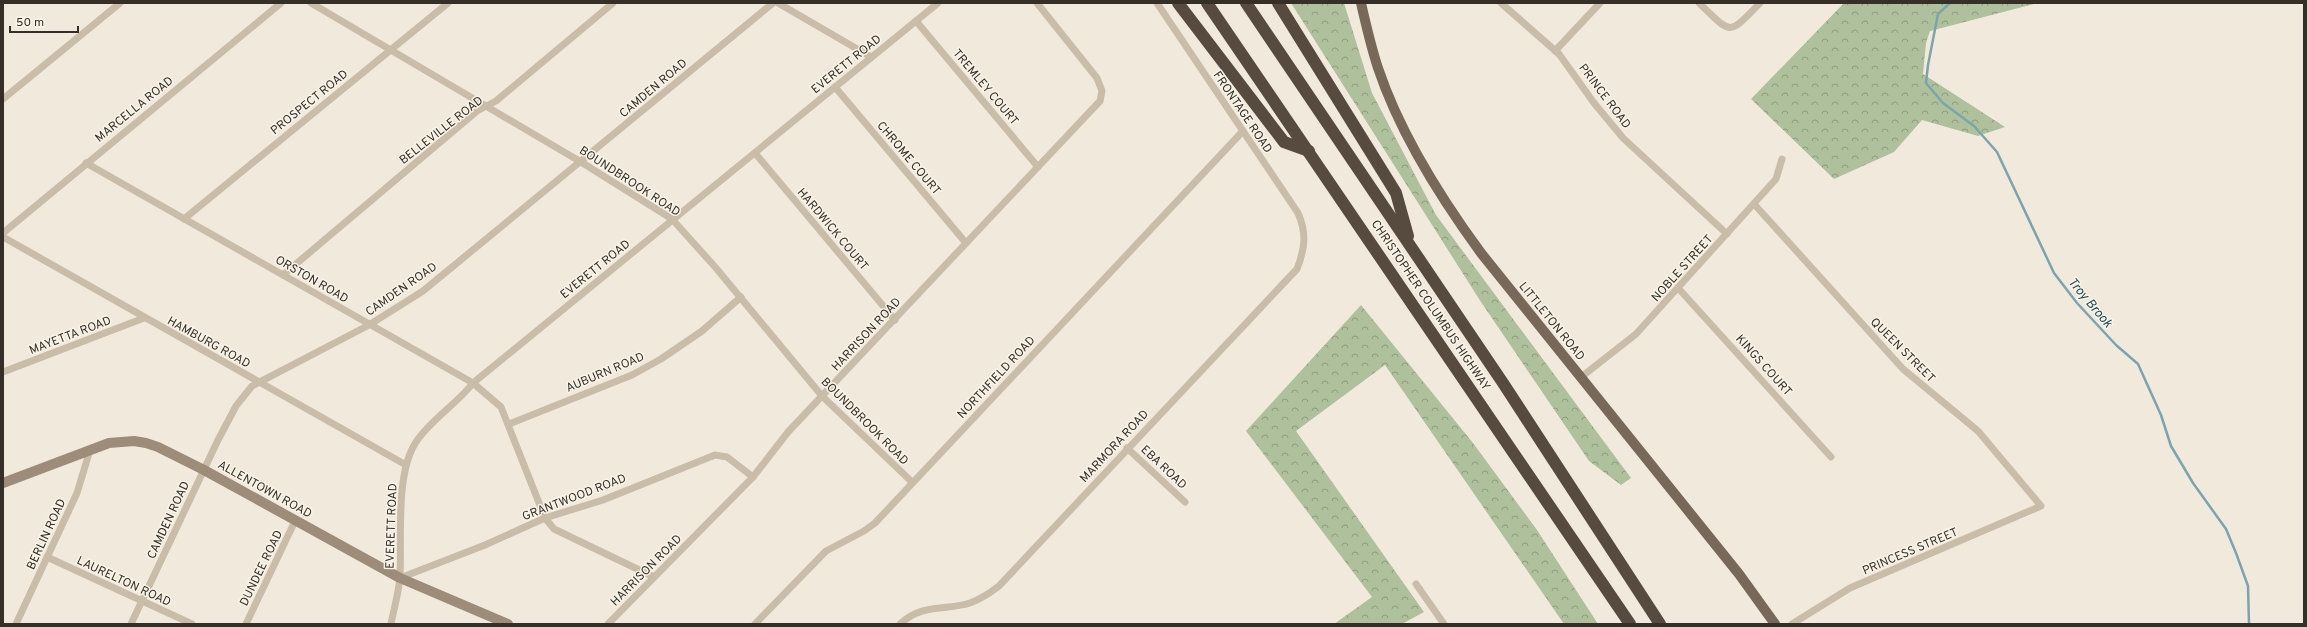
<svg xmlns="http://www.w3.org/2000/svg" width="2307" height="627" viewBox="0 0 2307 627" font-family="Overpass,sans-serif">
  <defs>
    <pattern id="forest-crowns" width="20" height="18" patternUnits="userSpaceOnUse"><rect width="20" height="18" fill="#afc09c"/><path d="M2 6a3 3 0 1 1 6 0M12 15a3 3 0 1 1 6 0" fill="none" stroke="#8f9c7f"/></pattern>
  </defs>
  <rect width="100%" height="100%" fill="#f1eadc"/>
  <g fill="url(#forest-crowns)">
    <polygon points="1291,3 1344,3 1372,93 1436,215 1631,478 1621,485 1589,461 1481,302"/>
    <polygon points="1844,3 2038,3 1930,31 1926,43 1923,74 2005,127 1978,136 1922,120 1894,152 1834,179 1751,99"/>
    <polygon points="1361,305 1473,443 1537,530 1598,624 1564,624 1385,365 1296,431 1424,612 1402,624 1334,624 1372,597 1246,431"/>
  </g>
  <g fill="none" stroke-linecap="round" stroke-linejoin="round">
    <polyline stroke="#7ca4ae" stroke-width="2.5" points="1950,3 1938,14 1928,65 1926,83 1943,103 1974,126 1997,152 2054,273 2077,303 2116,345 2138,364 2161,415 2171,446 2193,483 2226,529 2236,553 2248,586 2249,624"/>
    <g stroke="#c9bca8" stroke-width="7">
      <polyline points="311,3 581,162 672,219 716,268 822,396 912,482"/>
      <polyline points="778,3 871,57"/>
      <polyline points="1501,3 1559,54 1594,103 1623,138 1727,234"/>
      <path d="M 1699,3 C 1732,34 1727,37 1760,3"/>
      <polyline points="916,21 1038,167"/>
      <polyline points="1555,51 1600,3"/>
      <polyline points="835,87 966,243"/>
      <polyline points="3,99 120,3"/>
      <polyline points="755,153 895,320"/>
      <polyline points="86,163 473,383 501,407 545,518 554,529 654,577"/>
      <polyline points="1754,204 1903,369 1978,431 2041,506 1850,588 1792,624"/>
      <polyline points="184,219 448,3"/>
      <polyline points="3,233 281,3"/>
      <polyline points="3,237 406,465"/>
      <polyline points="283,275 477,111 496,101 613,3"/>
      <polyline points="1679,289 1831,457"/>
      <polyline points="3,372 144,318"/>
      <polyline points="1580,378 1636,334 1776,179 1782,159"/>
      <polyline points="509,424 632,375 661,359 702,331 741,297"/>
      <polyline points="1127,448 1185,502"/>
      <polyline points="47,557 192,624"/>
      <polyline points="400,578 485,545 545,518 603,500 715,455 727,457 753,477"/>
      <polyline points="1416,584 1444,624"/>
      <polyline points="16,624 77,493 90,450"/>
      <polyline points="131,624 218,440 236,406 252,386 369,325 423,291 773,3"/>
      <polyline points="246,624 295,521"/>
      <path d="M 391,624 C 394,608 399,592 400,576 C 402,538 395,474 416,442 C 431,419 457,404 473,383 L 938,3"/>
      <polyline points="608,624 753,477 788,432 1100,101 1102,91 1097,78 1037,3"/>
      <polyline points="755,624 826,551 864,531 875,523 1243,131"/>
      <path d="M 900,624 C 923,603 944,611 970,603 C 981,599 990,593 999,586 L 1297,269 C 1305,248 1307,234 1298,213 L 1157,3"/>
    </g>
    <polyline stroke="#9d8c7a" stroke-width="10" points="3,483 109,443 134,441 146,443 158,447 204,470 400,578 508,624"/>
    <path stroke="#78685a" stroke-width="10" d="M 1361,3 C 1366,25 1371,47 1378,68 C 1400,134 1440,197 1481,253 L 1739,574 L 1775,624"/>
    <g stroke="#574a3f" stroke-width="12">
      <polyline points="1178,3 1284,142 1309,151"/>
      <polyline points="1207,3 1630,624"/>
      <polyline points="1246,3 1503,383 1660,624"/>
      <polyline points="1278,3 1396,193 1408,236"/>
    </g>
  </g>
  <g text-anchor="middle" stroke-width="3" stroke-linejoin="round" paint-order="stroke">
    <g font-size="12" fill="#362f28" stroke="#f9f4e8">
      <text transform="translate(846 64) rotate(-39)" y="4">EVERETT ROAD</text>
      <text transform="translate(986 87) rotate(50)" y="4">TREMLEY COURT</text>
      <text transform="translate(653 88) rotate(-40)" y="4">CAMDEN ROAD</text>
      <text transform="translate(1605 96) rotate(53)" y="4">PRINCE ROAD</text>
      <text transform="translate(309 102) rotate(-39)" y="4">PROSPECT ROAD</text>
      <text transform="translate(134 109) rotate(-39)" y="4">MARCELLA ROAD</text>
      <text transform="translate(1243 112) rotate(56)" y="4">FRONTAGE ROAD</text>
      <text transform="translate(441 130) rotate(-38)" y="4">BELLEVILLE ROAD</text>
      <text transform="translate(909 158) rotate(50)" y="4">CHROME COURT</text>
      <text transform="translate(630 181) rotate(33)" y="4">BOUNDBROOK ROAD</text>
      <text transform="translate(833 229) rotate(50)" y="4">HARDWICK COURT</text>
      <text transform="translate(1682 268) rotate(-48)" y="4">NOBLE STREET</text>
      <text transform="translate(595 269) rotate(-39)" y="4">EVERETT ROAD</text>
      <text transform="translate(312 279) rotate(30)" y="4">ORSTON ROAD</text>
      <text transform="translate(401 289) rotate(-35)" y="4">CAMDEN ROAD</text>
      <text transform="translate(1431 305) rotate(56)" y="4">CHRISTOPHER COLUMBUS HIGHWAY</text>
      <text transform="translate(1552 321) rotate(51)" y="4">LITTLETON ROAD</text>
      <text transform="translate(866 334) rotate(-47)" y="4">HARRISON ROAD</text>
      <text transform="translate(70 335) rotate(-21)" y="4">MAYETTA ROAD</text>
      <text transform="translate(209 342) rotate(29)" y="4">HAMBURG ROAD</text>
      <text transform="translate(1903 350) rotate(45)" y="4">QUEEN STREET</text>
      <text transform="translate(1764 365) rotate(48)" y="4">KINGS COURT</text>
      <text transform="translate(605 372) rotate(-23)" y="4">AUBURN ROAD</text>
      <text transform="translate(996 377) rotate(-47)" y="4">NORTHFIELD ROAD</text>
      <text transform="translate(865 421) rotate(45)" y="4">BOUNDBROOK ROAD</text>
      <text transform="translate(1114 446) rotate(-47)" y="4">MARMORA ROAD</text>
      <text transform="translate(1164 467) rotate(43)" y="4">EBA ROAD</text>
      <text transform="translate(265 489) rotate(29)" y="4">ALLENTOWN ROAD</text>
      <text transform="translate(574 497) rotate(-21)" y="4">GRANTWOOD ROAD</text>
      <text transform="translate(168 520) rotate(-65)" y="4">CAMDEN ROAD</text>
      <text transform="translate(391 526) rotate(-88)" y="4">EVERETT ROAD</text>
      <text transform="translate(46 534) rotate(-65)" y="4">BERLIN ROAD</text>
      <text transform="translate(1910 551) rotate(-23)" y="4">PRINCESS STREET</text>
      <text transform="translate(261 568) rotate(-64)" y="4">DUNDEE ROAD</text>
      <text transform="translate(646 570) rotate(-45)" y="4">HARRISON ROAD</text>
      <text transform="translate(124 581) rotate(25)" y="4">LAURELTON ROAD</text>
    </g>
    <g font-size="13" font-style="italic" fill="#1f4b57" stroke="#f9f4e8">
      <text transform="translate(2091 302) rotate(50)" y="5">Troy Brook</text>
    </g>
  </g>
  <rect width="2307" height="627" fill="none" stroke="#362f28" stroke-width="8"/>
  <path d="M10 26v6h68v-6" fill="none" stroke="#362f28" stroke-width="2"/>
  <text x="16" y="26" font-size="12" fill="#362f28" stroke="#f9f4e8" stroke-width="3" paint-order="stroke">50 m</text>
</svg>
